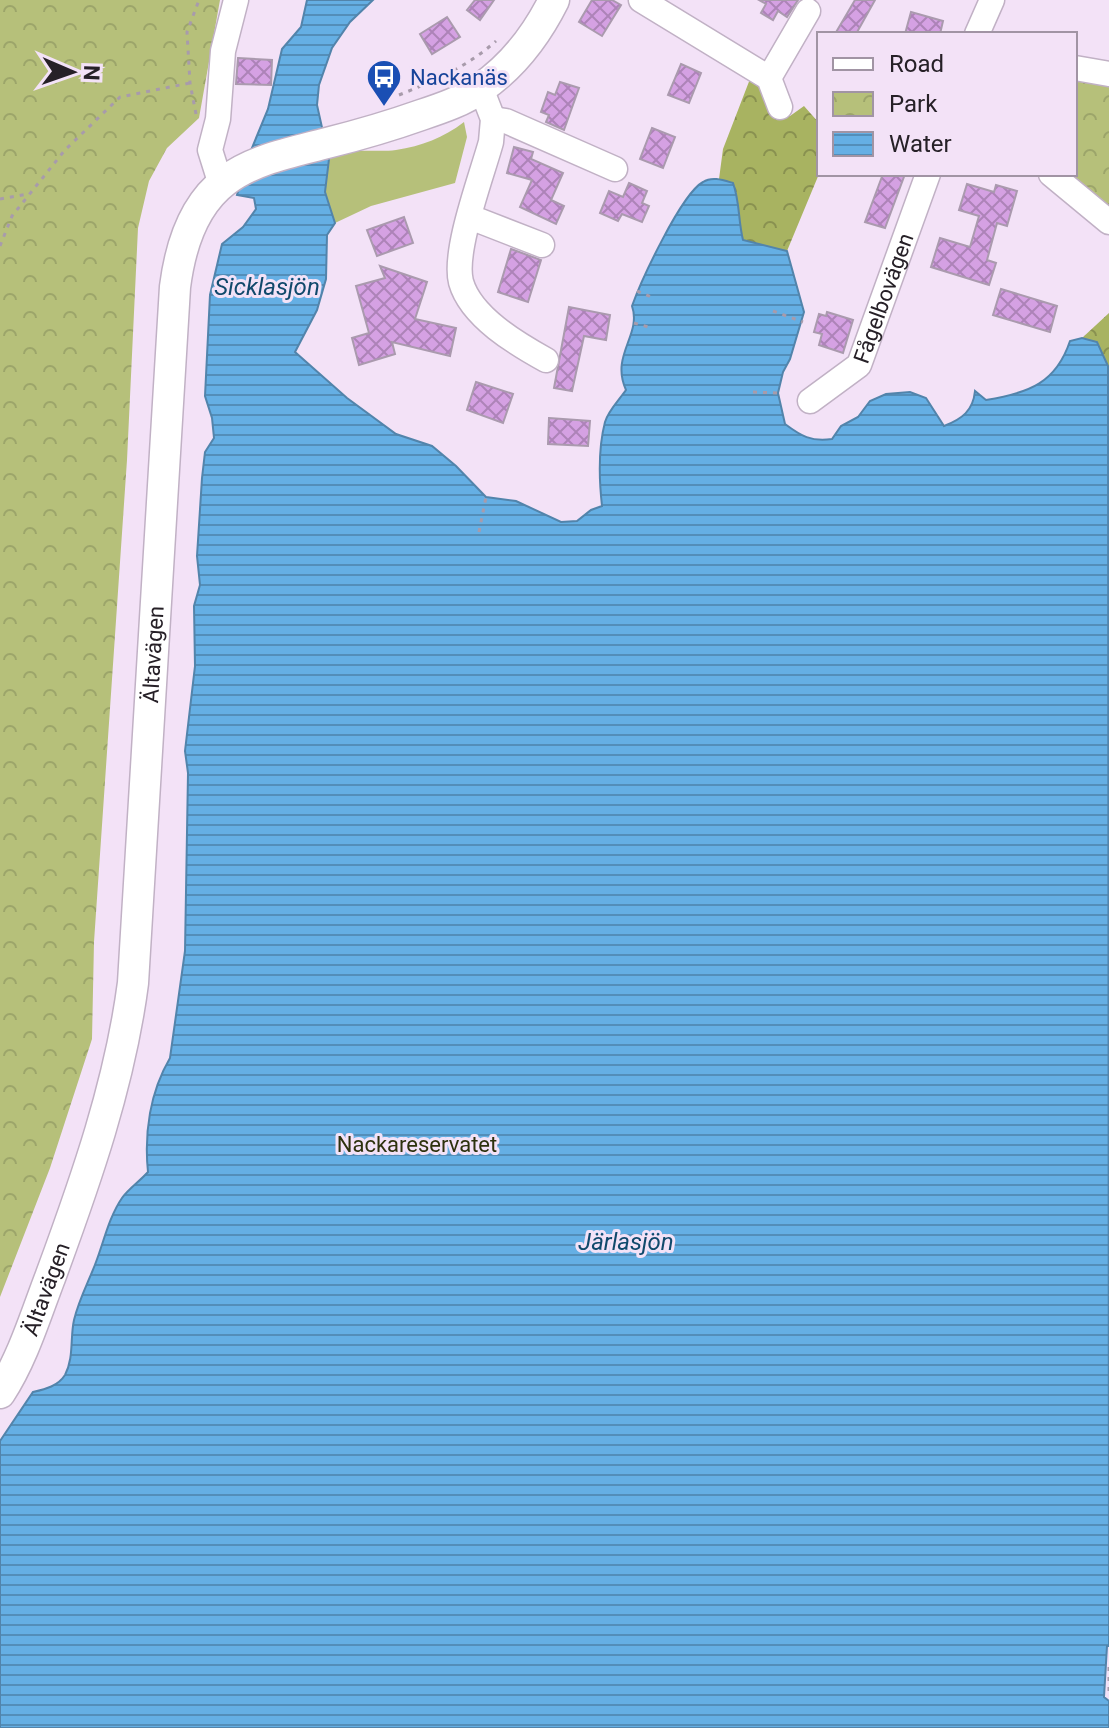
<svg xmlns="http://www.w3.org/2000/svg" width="1109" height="1728" viewBox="0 0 1109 1728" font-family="Roboto,sans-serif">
  <defs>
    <pattern id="forest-crowns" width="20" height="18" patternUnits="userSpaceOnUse" patternTransform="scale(2)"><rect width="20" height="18" fill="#a8b361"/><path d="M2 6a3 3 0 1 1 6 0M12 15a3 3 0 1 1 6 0" fill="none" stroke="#899150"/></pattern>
    <pattern id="park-crowns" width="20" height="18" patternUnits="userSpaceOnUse" patternTransform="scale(2)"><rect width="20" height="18" fill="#b6c07a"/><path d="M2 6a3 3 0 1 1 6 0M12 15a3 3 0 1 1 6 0" fill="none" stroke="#9ca56a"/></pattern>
    <pattern id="water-rules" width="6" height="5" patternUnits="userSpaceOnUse" patternTransform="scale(2)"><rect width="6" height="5" fill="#65afe4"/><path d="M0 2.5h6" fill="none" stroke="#538eb9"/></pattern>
    <pattern id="building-cross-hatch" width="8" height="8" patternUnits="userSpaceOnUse" patternTransform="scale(2)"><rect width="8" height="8" fill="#d5a1e3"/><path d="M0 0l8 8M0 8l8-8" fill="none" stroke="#ad83b8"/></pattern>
  </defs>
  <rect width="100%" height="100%" fill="#f3e2f7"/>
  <path fill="#b6c07a" d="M 464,122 L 467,137 L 455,183 L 371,206 L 335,223 L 325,192 L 329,159 C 345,146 375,153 396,150 C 422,146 443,138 464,122 Z"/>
  <g fill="url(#forest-crowns)">
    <path d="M 750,79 L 764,92 L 779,116 L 790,116 L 804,106 L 819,123 L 819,174 L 787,251 L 743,240 C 738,221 740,202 733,184 L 719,179 L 723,149 Z"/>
    <polygon points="1109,313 1109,369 1097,342 1082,338"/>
  </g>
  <g fill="url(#park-crowns)">
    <polygon points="0,0 220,0 199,118 167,148 149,181 138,228 127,460 94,942 92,1039 50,1168 0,1297"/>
    <polygon points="1075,72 1109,78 1109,214 1059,174 1075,174"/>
  </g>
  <path fill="url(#water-rules)" stroke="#5284ab" stroke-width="2" d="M 307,0 L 373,0 L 350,22 L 332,48 L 319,85 L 317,105 L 329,159 L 325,192 L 335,223 L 327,235 L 326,279 L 317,310 L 295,352 L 347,398 L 396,434 L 432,446 L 456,466 L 486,497 L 516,501 L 561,522 L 577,521 L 591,510 L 602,506 C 599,479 598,449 605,422 C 608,411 619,400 626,390 C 610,355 642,335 632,306 C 641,281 681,194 703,182 C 712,176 723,180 733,183 C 740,202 738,220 743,240 L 787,251 L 804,312 L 790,359 L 783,372 L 778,393 L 785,424 C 801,436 811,442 832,439 L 841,426 L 858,417 L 870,401 L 886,394 L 910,392 L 926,398 L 944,426 C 962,419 973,411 975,391 L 986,400 C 1029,393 1056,383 1070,341 L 1082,338 L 1097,342 L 1108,366 L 1109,1646 L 1107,1646 L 1104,1697 L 1109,1701 L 1109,1728 L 0,1728 L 0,1441 L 33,1392 C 46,1389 58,1386 65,1375 C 74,1358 70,1338 74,1320 C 79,1299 89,1281 96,1262 C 104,1241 109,1217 122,1198 C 128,1189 140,1181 148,1172 C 144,1133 150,1092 170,1058 L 185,951 L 188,773 L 185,751 L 195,666 L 194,606 L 200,585 L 197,556 L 202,478 L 205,452 L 214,438 L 212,418 L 205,396 L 210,295 L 222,244 L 243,227 L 256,209 L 254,198 L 237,195 L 247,160 L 268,109 L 282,49 L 301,27 Z"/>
  <g fill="url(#building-cross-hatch)" stroke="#aa9aae" stroke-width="2">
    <polygon points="475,0 494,0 480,20 467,10"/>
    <polygon points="592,0 612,0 621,5 602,36 579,22"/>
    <polygon points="759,0 798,0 787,17 778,11 773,20 761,13 766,4"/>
    <polygon points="855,0 875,0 856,34 835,34"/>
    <polygon points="911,12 943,21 940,34 905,34"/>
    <polygon points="447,17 460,37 432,54 420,34"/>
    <polygon points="238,58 272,60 271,85 236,84"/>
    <polygon points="681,64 701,73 689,103 668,95"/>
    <polygon points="560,82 579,88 564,130 546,122 549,115 541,112 548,92 555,95"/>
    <polygon points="652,128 675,137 663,168 640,159"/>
    <polygon points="514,147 533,152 531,159 563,173 551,200 564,206 556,224 520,207 532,180 507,173"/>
    <polygon points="883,174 905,174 885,228 865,222"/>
    <polygon points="629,183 647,191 642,203 649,206 642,222 622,214 618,221 600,213 609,191 623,197"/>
    <polygon points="967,184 994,192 996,185 1017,191 1007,226 997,223 987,260 996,263 989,285 931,267 940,238 970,247 979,216 959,210"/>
    <polygon points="404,217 413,243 377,256 367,230"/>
    <polygon points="511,249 541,260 528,302 498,292"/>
    <polygon points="380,266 427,282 415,319 456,328 450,356 392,342 395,354 359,365 352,338 369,333 356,286 385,278"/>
    <polygon points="1001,289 1057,306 1050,332 993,315"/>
    <polygon points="569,307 610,315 606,340 584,336 572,391 554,388"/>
    <polygon points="827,312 853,320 843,353 819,345 822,334 814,332 819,314 826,316"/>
    <polygon points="476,382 513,394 503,423 467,410"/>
    <polygon points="549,418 590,421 588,446 548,444"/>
  </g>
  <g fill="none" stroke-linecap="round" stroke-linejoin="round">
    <defs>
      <g id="minor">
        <polyline points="641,0 769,78 780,107"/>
        <polyline points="977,34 992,0"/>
        <polyline points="1075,68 1109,74"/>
        <polyline points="769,78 808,11"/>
        <path d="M 481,88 L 493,119 L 491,142 C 482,175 453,251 461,282 C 471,317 517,344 546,360"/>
        <polyline points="493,119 506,121 615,169"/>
        <polyline points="1051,174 1109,222"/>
        <polyline points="221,185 210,150 218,119 223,51 236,0"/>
        <polyline points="470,217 542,245"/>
        <path id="s1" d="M 810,401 L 859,365 L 928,174"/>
      </g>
      <g id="major">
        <path id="s2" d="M 0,1393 C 23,1358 36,1314 51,1275 C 86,1180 120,1083 133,983 L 175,287 C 180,248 192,206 225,181 C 254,159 293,152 327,143 C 359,135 390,126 421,115 C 442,108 463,101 481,88 C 513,66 537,34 554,0"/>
      </g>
    </defs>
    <use href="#minor" stroke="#c1b1c5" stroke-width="27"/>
    <use href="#major" stroke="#c1b1c5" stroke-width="33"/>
    <g stroke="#a89bab" stroke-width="3" stroke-dasharray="4 6" stroke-linecap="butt">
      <path d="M 399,95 C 434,81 467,67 496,41"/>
      <polyline points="196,114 190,83 187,32 199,0"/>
      <polyline points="0,199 28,194"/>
      <polyline points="0,246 12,216 65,150 120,97 190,83"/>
      <polyline points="637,291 654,298"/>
      <polyline points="773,311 803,322"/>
      <polyline points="634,323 652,328"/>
      <polyline points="753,392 778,393"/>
      <polyline points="479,532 486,497"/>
      <polyline points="1109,1667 1109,1696"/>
    </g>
    <use href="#minor" stroke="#fff" stroke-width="24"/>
    <use href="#major" stroke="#fff" stroke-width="30"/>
  </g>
  <defs>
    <symbol id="bus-pin" viewBox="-11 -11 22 30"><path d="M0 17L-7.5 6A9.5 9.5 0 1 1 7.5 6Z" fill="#1a4fb4" stroke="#f3e2f7"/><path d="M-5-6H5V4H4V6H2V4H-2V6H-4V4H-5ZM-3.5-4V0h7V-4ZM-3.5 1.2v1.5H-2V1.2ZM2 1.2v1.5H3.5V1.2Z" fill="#fff"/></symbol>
  </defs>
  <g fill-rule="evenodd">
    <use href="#bus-pin" x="364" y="57" width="40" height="54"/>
  </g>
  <g text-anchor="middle" stroke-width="6" stroke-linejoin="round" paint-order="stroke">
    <g font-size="22" fill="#164399" stroke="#f3e2f7" text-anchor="start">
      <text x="410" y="85">Nackanäs</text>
    </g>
    <g font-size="22" fill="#262027" stroke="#f3e2f7">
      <text dy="8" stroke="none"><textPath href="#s1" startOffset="132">Fågelbovägen</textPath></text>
      <text dy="8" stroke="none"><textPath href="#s2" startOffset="762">Ältavägen</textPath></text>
      <text dy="8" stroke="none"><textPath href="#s2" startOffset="114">Ältavägen</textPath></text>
    </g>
    <g font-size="22" fill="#2d310d" stroke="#f3e2f7">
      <text x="417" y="1152">Nackareservatet</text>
    </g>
    <g font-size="24" font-style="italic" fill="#10496c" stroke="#f3e2f7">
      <text x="267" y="295">Sicklasjön</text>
      <text x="626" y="1250">Järlasjön</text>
    </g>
  </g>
  <rect x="817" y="32" width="260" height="144" fill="#f3e2f7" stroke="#a194a4" stroke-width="2"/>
  <rect x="833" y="58" width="40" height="12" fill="#ffffff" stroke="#a194a4" stroke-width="2"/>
  <text x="889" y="72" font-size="24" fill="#262027">Road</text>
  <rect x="833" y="92" width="40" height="24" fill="url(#park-crowns)" stroke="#a194a4" stroke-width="2"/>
  <text x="889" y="112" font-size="24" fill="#262027">Park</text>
  <rect x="833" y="132" width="40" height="24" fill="url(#water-rules)" stroke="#a194a4" stroke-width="2"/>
  <text x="889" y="152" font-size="24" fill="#262027">Water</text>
  <g transform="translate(72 72) rotate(92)" stroke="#f3e2f7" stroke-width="6" paint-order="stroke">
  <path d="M0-6L14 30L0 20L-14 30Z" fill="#262027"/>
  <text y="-12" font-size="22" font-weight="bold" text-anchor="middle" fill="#262027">N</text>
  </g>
</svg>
